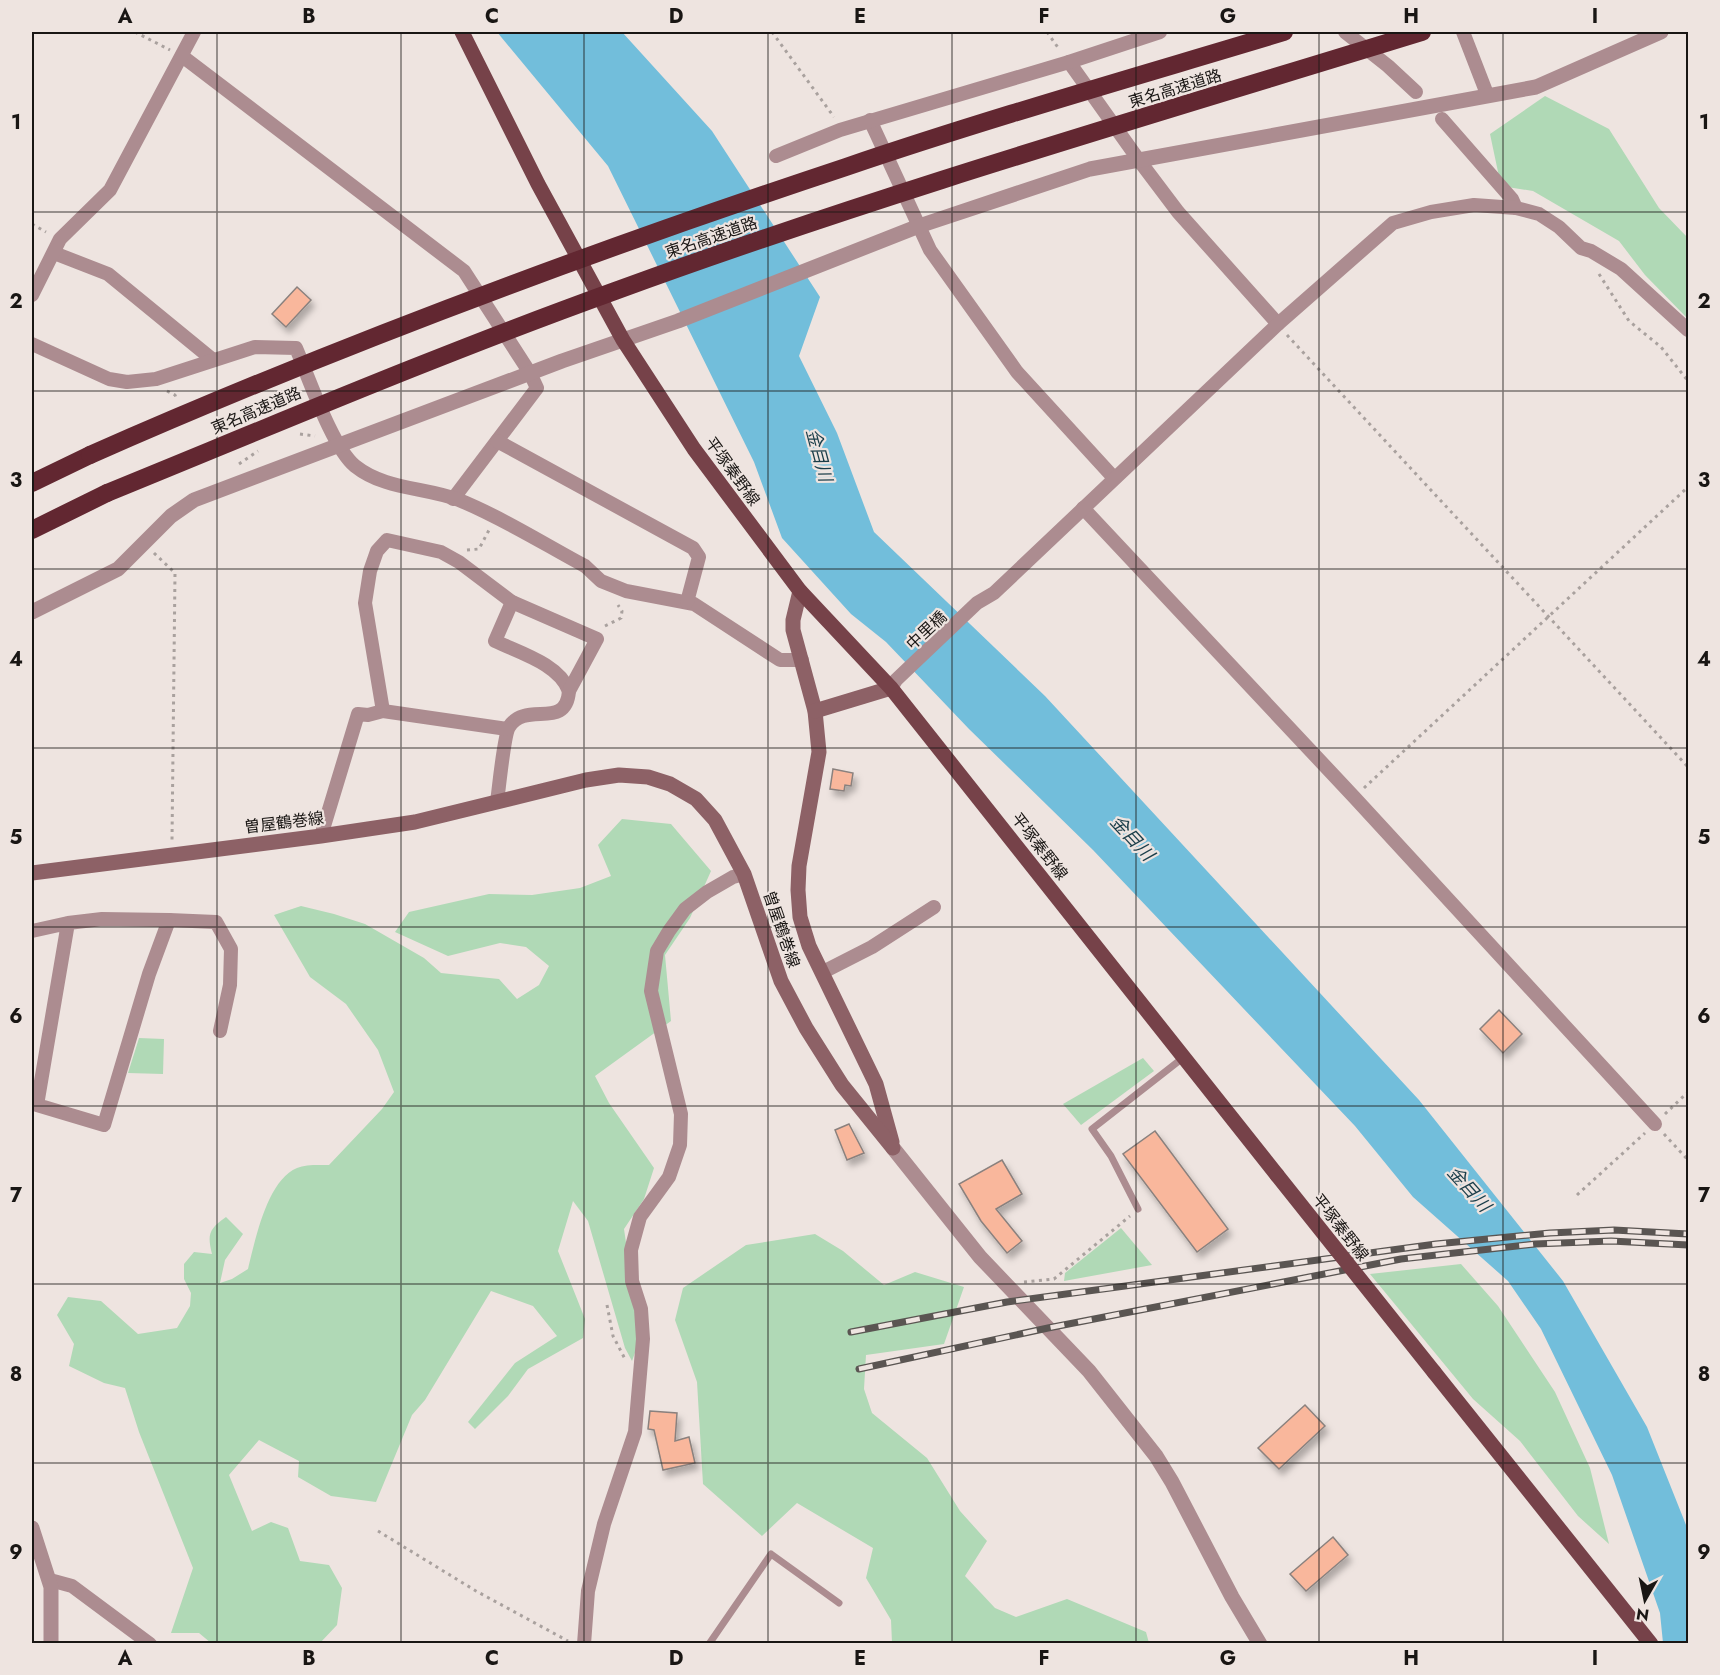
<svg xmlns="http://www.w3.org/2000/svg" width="1720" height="1675" viewBox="0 0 1720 1675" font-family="Jost,'Noto Sans JP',sans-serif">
  <defs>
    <filter id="shadow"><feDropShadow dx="3.5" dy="6" stdDeviation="3" flood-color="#0004"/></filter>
  </defs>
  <rect width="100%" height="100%" fill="#eee4e0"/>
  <g fill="#b0d9b6">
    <polygon points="1545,96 1609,129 1659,208 1688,238 1688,319 1645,275 1619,241 1533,191 1501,186 1490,134"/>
    <path d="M 622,819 L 671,824 L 711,871 L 690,918 L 665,955 L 671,1021 L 595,1076 L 609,1103 L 654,1168 L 644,1199 L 624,1229 L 640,1339 L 632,1361 L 625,1348 L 588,1221 L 573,1201 L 558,1251 L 585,1319 L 583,1338 L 528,1369 L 508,1396 L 475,1429 L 468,1422 L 515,1363 L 557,1336 L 533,1306 L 491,1291 L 425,1400 L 412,1415 L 376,1502 L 331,1496 L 298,1477 L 299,1461 L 259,1440 L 229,1475 L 252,1531 L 271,1522 L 288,1528 L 300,1561 L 329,1565 L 342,1588 L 337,1625 L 320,1643 L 211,1643 L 199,1633 L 171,1633 L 193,1568 L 139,1432 L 125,1388 L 104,1383 L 69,1366 L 74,1344 L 57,1315 L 68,1297 L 101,1301 L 138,1334 L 177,1328 L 190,1306 L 191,1293 L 184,1279 L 184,1264 L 194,1252 L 212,1254 C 207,1234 209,1229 226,1217 L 243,1234 L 225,1260 L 220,1283 L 232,1279 L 248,1269 C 255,1241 267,1180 297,1168 C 306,1164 320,1165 329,1165 L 382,1109 L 394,1092 L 378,1050 L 346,1004 L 310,977 L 274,915 L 301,906 L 334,914 L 365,924 L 424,958 L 441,973 L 499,979 L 517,999 L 539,985 L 549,966 L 526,947 L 500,943 L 448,956 L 395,932 L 409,912 L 489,894 L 532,895 L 580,888 L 611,876 L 598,845 Z"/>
    <polygon points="139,1038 164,1039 163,1074 128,1073"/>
    <polygon points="1143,1058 1154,1071 1081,1125 1063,1104"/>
    <polygon points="1121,1228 1152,1265 1064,1281 1065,1273"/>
    <polygon points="815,1234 843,1251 884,1285 915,1272 964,1287 944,1344 866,1355 864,1389 872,1413 927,1458 960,1511 987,1541 965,1576 995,1608 1016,1617 1067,1599 1146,1632 1149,1643 892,1643 891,1620 866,1578 873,1548 797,1503 762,1536 703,1484 697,1382 675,1320 683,1288 746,1245"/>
    <polygon points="1461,1264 1498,1306 1555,1392 1590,1468 1609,1544 1578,1516 1520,1441 1473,1399 1370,1274"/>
  </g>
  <polygon fill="#72bedb" points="497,32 622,32 712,131 820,297 799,356 837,433 874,532 1045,696 1419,1100 1563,1281 1647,1427 1688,1530 1688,1643 1663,1643 1660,1613 1612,1475 1541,1329 1508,1281 1413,1197 1355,1126 1093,850 969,729 886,642 851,614 782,538 754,462 608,166"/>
  <g fill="#f9b79c" stroke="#8a817e" stroke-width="1.5" filter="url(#shadow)">
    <polygon points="297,287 311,300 286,327 272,314"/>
    <polygon points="833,769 853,773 851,786 845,785 844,791 830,789"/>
    <polygon points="1499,1010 1522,1034 1503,1053 1480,1029"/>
    <polygon points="849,1124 864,1153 847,1160 835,1130"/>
    <polygon points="1155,1131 1228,1229 1197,1252 1123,1154"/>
    <polygon points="1002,1160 1022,1194 996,1209 1022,1241 1007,1253 981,1221 959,1184"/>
    <polygon points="1305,1405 1325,1426 1279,1469 1258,1448"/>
    <polygon points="650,1411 677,1413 675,1441 689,1437 695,1463 663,1470 654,1430 648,1429"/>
    <polygon points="1333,1537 1348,1555 1306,1591 1290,1574"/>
  </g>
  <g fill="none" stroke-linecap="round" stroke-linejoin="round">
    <g stroke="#a9a19e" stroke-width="3" stroke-dasharray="3 4.5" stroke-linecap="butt">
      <polyline points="135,32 170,50"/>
      <polyline points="772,32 834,117"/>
      <polyline points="1047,32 1059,49"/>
      <polyline points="32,224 46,232"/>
      <polyline points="1599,274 1629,321 1661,347 1688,381"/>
      <polyline points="1287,335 1688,767"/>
      <polyline points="167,391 175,395 177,400"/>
      <polyline points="300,434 315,436"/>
      <polyline points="239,464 258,451"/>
      <polyline points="467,550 479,549 489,530"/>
      <polyline points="154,553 175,573 172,840"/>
      <polyline points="605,626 621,618 622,611 618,605"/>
      <polyline points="1364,788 1688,487"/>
      <polyline points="1665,1114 1688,1092"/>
      <polyline points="1664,1134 1688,1160"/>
      <polyline points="1577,1195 1645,1133"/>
      <polyline points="1024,1282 1054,1279 1130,1216"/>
      <polyline points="607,1305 613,1336 625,1359"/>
      <polyline points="378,1531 476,1591 568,1641"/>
    </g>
    <g stroke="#ac8c90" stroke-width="7">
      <polyline points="1138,1209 1111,1156 1092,1129 1184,1057"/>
      <polyline points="709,1644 771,1554 839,1603"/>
    </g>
    <g stroke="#ac8c90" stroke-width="14">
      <polyline points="1345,32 1388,66 1416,92"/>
      <polyline points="1463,32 1487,94"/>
      <polyline points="182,56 464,271 530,373 537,388 453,499"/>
      <polyline points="1069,62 1138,159 1178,212 1278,324"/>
      <polyline points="1442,119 1512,199 1516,208"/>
      <polyline points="870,120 930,250 1017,372 1114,478"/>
      <polyline points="776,156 840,130 1069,62 1160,32"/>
      <polyline points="54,253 108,274 213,360"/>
      <polyline points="32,295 60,239 110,190 194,32"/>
      <path d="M 32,344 L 109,379 L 127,382 L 156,379 L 255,347 L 296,348 C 309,378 332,447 355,466 C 385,490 425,487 459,500 C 503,518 544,544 585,566 L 601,581 L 626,591 L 694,604 L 780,660 L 802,660"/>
      <polyline points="497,441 693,548 699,557 687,602"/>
      <polyline points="1083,508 1354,797 1655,1124"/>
      <path d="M 512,602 L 495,641 C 520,653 559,664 569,691"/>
      <polyline points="891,688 896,680 977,603 994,593 1278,324 1393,223 1431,212 1474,205 1516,208 1539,214 1559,227 1581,248 1591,251 1621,269 1688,330"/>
      <path d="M 383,711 L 365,603 L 370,571 L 377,551 L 387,540 L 441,552 L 459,562 L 512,602 L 597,639 L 569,691 C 566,731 526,700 509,727 C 504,735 499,788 497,802"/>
      <polyline points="321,836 358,714 368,715 383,711 507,729"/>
      <polyline points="169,920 216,922 231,949 230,985 220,1031"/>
      <polyline points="32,931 68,923 102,919 169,920 149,974 104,1125 37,1105 68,923"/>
      <polyline points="823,972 872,947 934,907"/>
      <polyline points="50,1580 72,1586 150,1644"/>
      <polyline points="584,1644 588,1591 604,1524 635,1432 643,1339 641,1309 632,1281 631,1250 640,1217 669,1177 680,1145 681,1114 651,991 657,951 669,931 685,909 707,892 733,877 744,874"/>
    </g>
    <g stroke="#ac8c90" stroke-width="15">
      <polyline points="32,612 118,569 171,516 194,500 562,361 678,321 919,226 1090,169 1536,87 1661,32"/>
      <polyline points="893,1148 980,1257 1089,1371 1156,1456 1172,1482 1232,1597 1260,1644"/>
      <polyline points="32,1528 51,1587 51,1644"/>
    </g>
    <g stroke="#8d6166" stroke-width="15">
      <polyline points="800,591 793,620 793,630 815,711 819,752 799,866 798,890 800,917 809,946 876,1084 892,1142"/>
      <polyline points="815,711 891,688"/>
      <polyline points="32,873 321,836 415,822 586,780 619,775 648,777 670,784 696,799 715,820 744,874 781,981 806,1028 842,1085 893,1148"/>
    </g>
    <g stroke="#764249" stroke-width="15">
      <polyline points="462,32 538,184 623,340 694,449 800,591 891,688 1277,1175"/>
      <polyline points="1434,1372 1651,1644"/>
    </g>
    <g stroke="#622731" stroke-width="18">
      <polyline points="32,483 90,455"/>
      <polyline points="32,530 107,493"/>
    </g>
    <defs>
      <g id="rail">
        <polyline points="851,1332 1007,1302 1436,1244 1550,1233 1614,1230 1688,1234"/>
        <polyline points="859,1369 1048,1328 1401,1259 1535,1244 1611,1241 1688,1245"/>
      </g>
    </defs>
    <use href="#rail" stroke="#5a5552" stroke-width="7"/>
    <use href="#rail" stroke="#eee4e0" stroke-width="4.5" stroke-dasharray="14" stroke-linecap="butt"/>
    <polyline stroke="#764249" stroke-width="15" points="1277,1175 1434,1372"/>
    <g stroke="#622731" stroke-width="18">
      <path d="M 90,455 C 337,346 590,252 846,167 C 990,118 1138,76 1284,32"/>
      <path d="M 107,493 C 276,424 443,353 615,291 C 880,194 1152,115 1422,32"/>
    </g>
  </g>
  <path fill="none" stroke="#191614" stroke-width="1.5" stroke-opacity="0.55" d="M 217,32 L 217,1644M 401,32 L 401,1644M 584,32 L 584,1644M 768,32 L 768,1644M 952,32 L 952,1644M 1136,32 L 1136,1644M 1319,32 L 1319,1644M 1503,32 L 1503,1644M 32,212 L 1688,212M 32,391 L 1688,391M 32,569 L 1688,569M 32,748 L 1688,748M 32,927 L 1688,927M 32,1106 L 1688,1106M 32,1284 L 1688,1284M 32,1463 L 1688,1463"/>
  <g text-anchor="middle" stroke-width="4.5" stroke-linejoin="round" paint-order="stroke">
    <g font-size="16" fill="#191614" stroke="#eee4e0">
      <text transform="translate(1175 88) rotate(-17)" y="6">東名高速道路</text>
      <text transform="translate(711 237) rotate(-19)" y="6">東名高速道路</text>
      <text transform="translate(256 410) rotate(-23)" y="6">東名高速道路</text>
      <text transform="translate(733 471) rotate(54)" y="6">平塚秦野線</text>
      <text transform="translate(926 630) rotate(-43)" y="6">中里橋</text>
      <text transform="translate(284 822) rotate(-7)" y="6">曽屋鶴巻線</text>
      <text transform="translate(1040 846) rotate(52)" y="6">平塚秦野線</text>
      <text transform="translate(782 929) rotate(71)" y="6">曽屋鶴巻線</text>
      <text transform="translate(1341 1227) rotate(52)" y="6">平塚秦野線</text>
    </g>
    <g font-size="18" font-style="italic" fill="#193d49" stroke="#eee4e0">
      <text transform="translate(819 455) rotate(75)" y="6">金目川</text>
      <text transform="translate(1132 838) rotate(47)" y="6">金目川</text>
      <text transform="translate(1469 1189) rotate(48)" y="6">金目川</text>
    </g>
  </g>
  <rect width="1720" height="1675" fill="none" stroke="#eee4e0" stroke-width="66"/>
  <g transform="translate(1645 1600) rotate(189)" stroke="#eee4e0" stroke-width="4.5" paint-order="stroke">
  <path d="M0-4.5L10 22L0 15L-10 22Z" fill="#191614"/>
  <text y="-9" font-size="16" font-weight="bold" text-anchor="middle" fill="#191614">N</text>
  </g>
  <rect x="33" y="33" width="1654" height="1609" fill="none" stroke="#191614" stroke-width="2"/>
  <g font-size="20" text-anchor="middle" font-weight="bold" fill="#191614">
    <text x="125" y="23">A</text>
    <text x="309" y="23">B</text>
    <text x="492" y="23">C</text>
    <text x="676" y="23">D</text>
    <text x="860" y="23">E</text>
    <text x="1044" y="23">F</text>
    <text x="1228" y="23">G</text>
    <text x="1411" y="23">H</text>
    <text x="1595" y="23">I</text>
    <text x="16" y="129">1</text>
    <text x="1704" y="129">1</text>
    <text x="16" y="308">2</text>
    <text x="1704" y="308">2</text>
    <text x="16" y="487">3</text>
    <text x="1704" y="487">3</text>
    <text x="16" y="666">4</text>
    <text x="1704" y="666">4</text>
    <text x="16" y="844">5</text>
    <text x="1704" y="844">5</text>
    <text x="16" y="1023">6</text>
    <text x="1704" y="1023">6</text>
    <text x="16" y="1202">7</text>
    <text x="1704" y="1202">7</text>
    <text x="16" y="1381">8</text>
    <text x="1704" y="1381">8</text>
    <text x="16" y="1559">9</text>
    <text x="1704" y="1559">9</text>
    <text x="125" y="1665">A</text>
    <text x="309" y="1665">B</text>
    <text x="492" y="1665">C</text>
    <text x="676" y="1665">D</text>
    <text x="860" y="1665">E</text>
    <text x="1044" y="1665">F</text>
    <text x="1228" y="1665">G</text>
    <text x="1411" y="1665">H</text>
    <text x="1595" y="1665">I</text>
  </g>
</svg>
